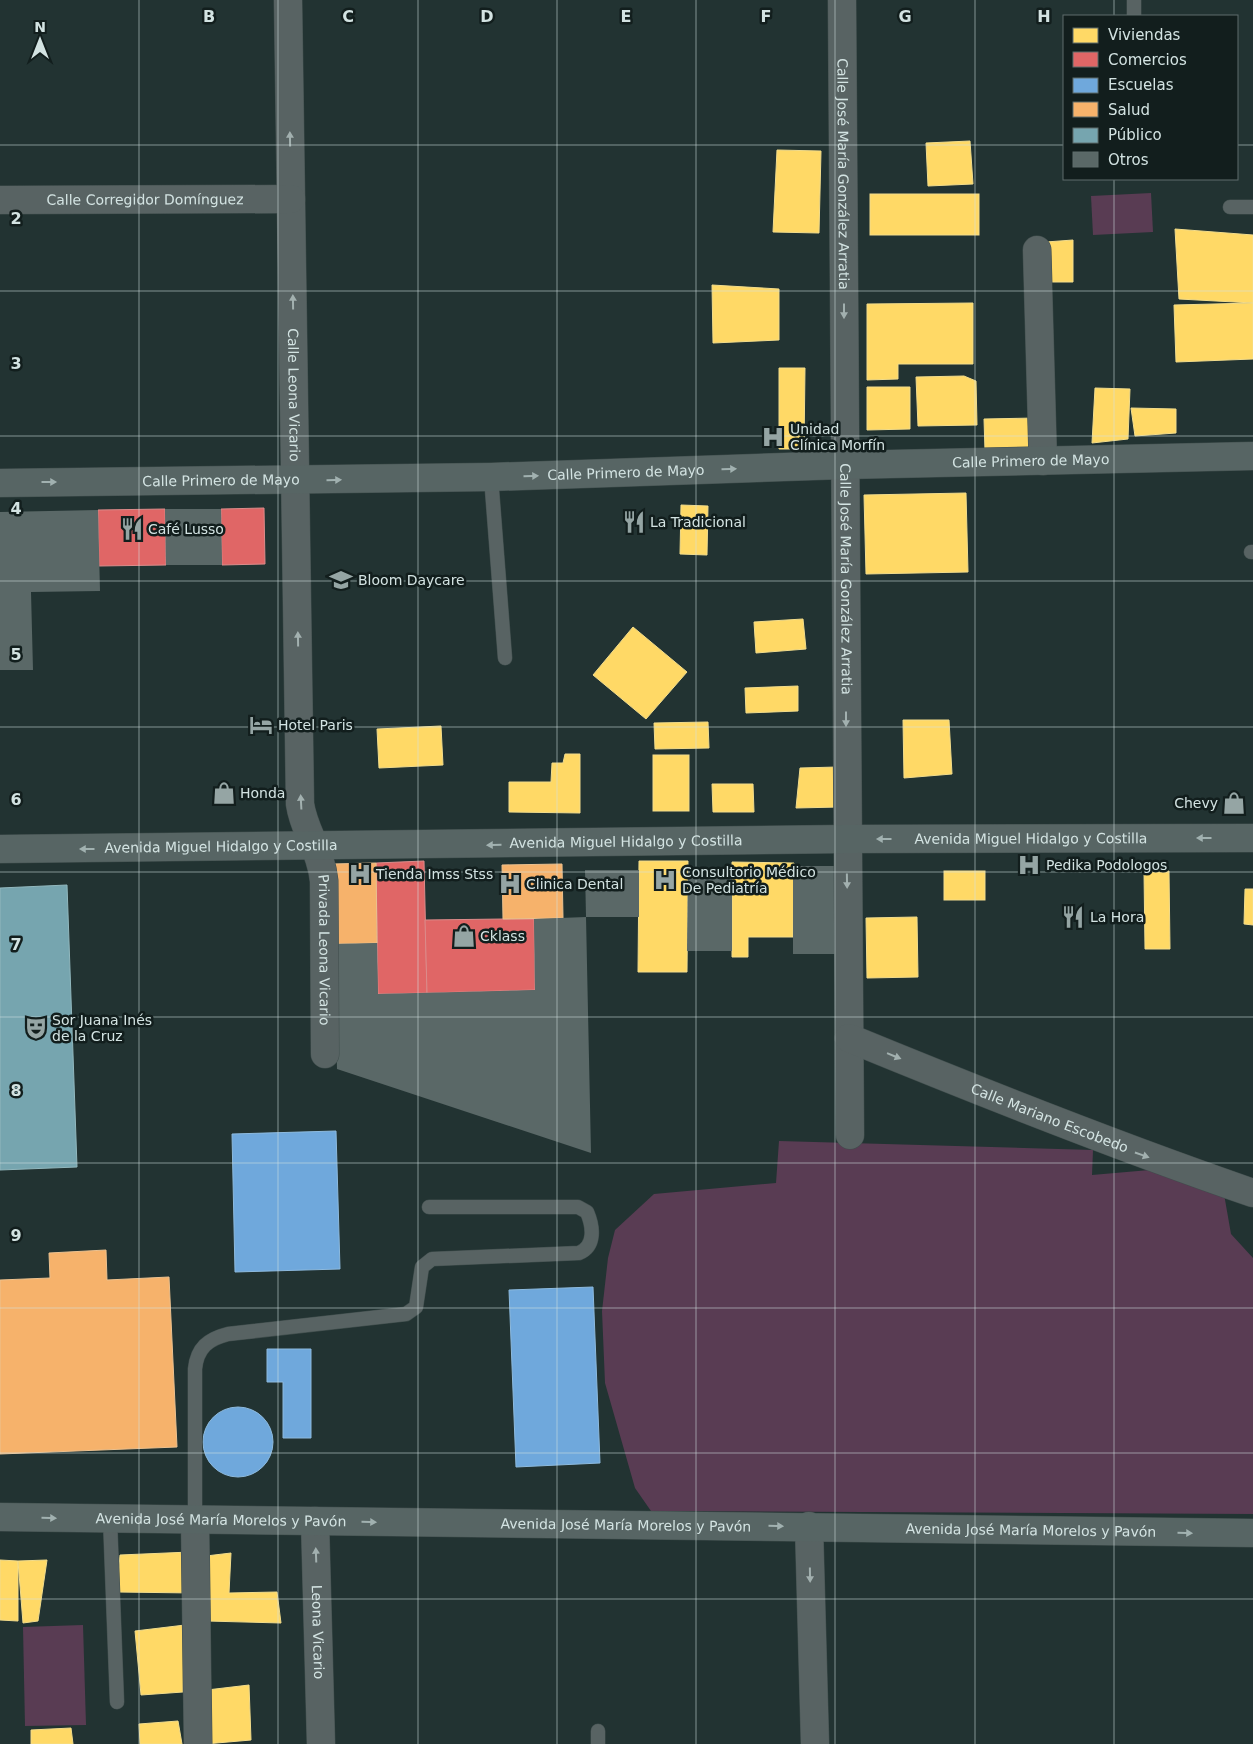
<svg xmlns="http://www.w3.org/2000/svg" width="1253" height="1744" viewBox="0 0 1253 1744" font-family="'DejaVu Sans',sans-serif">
  <rect width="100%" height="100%" fill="#223332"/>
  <g fill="#593c53">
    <polygon points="1151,193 1153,232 1093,235 1091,196"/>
    <polygon points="779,1141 1093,1150 1092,1175 1161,1169 1224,1194 1231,1234 1253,1258 1253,1514 651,1511 635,1488 605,1383 602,1311 608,1258 615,1230 654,1194 776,1183"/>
    <polygon points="83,1625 86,1725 25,1726 23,1627"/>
  </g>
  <g fill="#ffd966" stroke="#f2dc8b">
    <polygon points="970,141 973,184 928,186 926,143"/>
    <polygon points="777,150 821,151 819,233 773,232"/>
    <rect x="870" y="194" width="109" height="41"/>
    <polygon points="1175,229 1253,235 1253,303 1179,299"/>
    <polygon points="1073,240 1073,282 1044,282 1046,242"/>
    <polygon points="712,285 779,289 779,340 713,343"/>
    <polygon points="973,303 973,364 898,364 898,379 867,380 867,304"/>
    <polygon points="1253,303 1253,359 1176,362 1174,305"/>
    <polygon points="779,368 805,368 804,449 779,449"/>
    <polygon points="964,376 976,381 977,425 918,426 916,377"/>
    <polygon points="867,387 910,387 910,429 867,430"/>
    <polygon points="1095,388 1130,389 1128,439 1092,443"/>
    <polygon points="1131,408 1176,409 1176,433 1135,436"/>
    <polygon points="1036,418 1036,450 985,451 984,419"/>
    <polygon points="966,493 968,572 866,574 864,495"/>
    <polygon points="681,505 708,506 707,555 680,554"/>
    <polygon points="803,619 806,649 756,653 754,622"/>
    <polygon points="633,627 687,672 646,719 593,675"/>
    <polygon points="798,686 798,711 746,713 745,688"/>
    <polygon points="903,720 949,720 952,774 904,778"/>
    <polygon points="708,722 709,748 655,749 654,723"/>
    <polygon points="441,726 443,765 379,768 377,729"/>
    <polygon points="565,754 580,754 580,813 509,812 509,782 551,782 552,763 563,763"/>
    <rect x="653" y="755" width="36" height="56"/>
    <polygon points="837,767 839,807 796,808 800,768"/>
    <polygon points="712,784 753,784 754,812 713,812"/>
    <polygon points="639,861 688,861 687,972 638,972"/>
    <polygon points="732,862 794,863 793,937 748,937 748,957 732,957"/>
    <rect x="944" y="871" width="41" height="29"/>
    <polygon points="1169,871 1170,949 1145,949 1144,872"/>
    <polygon points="1245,889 1253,889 1253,925 1244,924"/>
    <polygon points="917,917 918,977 867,978 866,918"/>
    <polygon points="190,1552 193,1593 117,1592 120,1555"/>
    <polygon points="231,1553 229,1593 277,1592 281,1623 207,1621 206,1556"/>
    <polygon points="0,1560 18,1561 18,1621 0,1620"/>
    <polygon points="47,1560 38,1621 23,1623 18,1561"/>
    <polygon points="185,1625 183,1692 141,1695 135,1631"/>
    <polygon points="249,1685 251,1740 205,1744 207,1690"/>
    <polygon points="178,1721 182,1744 140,1744 139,1724"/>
    <polygon points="71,1728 73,1744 31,1744 31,1730"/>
  </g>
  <g fill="#e06666" stroke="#dc8c8b">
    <polygon points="264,508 265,564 222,565 221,509"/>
    <polygon points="165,509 166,565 99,566 98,510"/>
    <polygon points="424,861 427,993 378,994 376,863"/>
    <polygon points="503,919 534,919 535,990 427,993 425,920"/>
  </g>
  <g fill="#6fa8dc" stroke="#8dbade">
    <polygon points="336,1131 340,1269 235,1272 232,1134"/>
    <polygon points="593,1287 600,1463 516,1467 509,1290"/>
    <polygon points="267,1349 311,1349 311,1438 283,1438 283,1382 267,1382"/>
    <circle cx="238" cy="1442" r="35"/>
  </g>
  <g fill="#f6b26b" stroke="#ecc18f">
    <polygon points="376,863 377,943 334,944 332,864"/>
    <polygon points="562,864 563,918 503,919 502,865"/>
    <polygon points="106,1250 107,1280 169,1277 177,1447 0,1454 0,1280 50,1278 49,1253"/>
  </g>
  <polygon fill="#76a5af" stroke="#92b8be" points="67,885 77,1167 0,1170 0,888"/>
  <g fill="#5a6867">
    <polygon points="165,509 221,509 222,565 166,565"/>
    <polygon points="98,510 100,591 31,592 33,670 0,670 0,512"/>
    <rect x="793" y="866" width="50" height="88"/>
    <polygon points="688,868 732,868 732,951 687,951"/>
    <polygon points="585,870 639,870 639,917 586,917"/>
    <polygon points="586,917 591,1153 337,1069 334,944 377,943 378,994 535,990 534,919"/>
  </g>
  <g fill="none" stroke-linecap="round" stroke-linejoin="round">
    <defs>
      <g id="lane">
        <polyline points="1134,0 1134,16"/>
        <polyline points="1230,207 1253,207"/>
        <polyline points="491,477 505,658"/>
        <polyline points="1251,552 1253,552"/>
        <polyline points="110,1519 117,1702"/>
        <path d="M 195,1520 L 195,1369 C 197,1348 208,1339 228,1334 L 406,1314 L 416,1307 L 422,1267 L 432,1259 L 579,1253 C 596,1246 593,1226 587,1212 L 578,1207 L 429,1207"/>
        <polyline points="598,1731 598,1744"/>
      </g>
      <g id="street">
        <path id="s1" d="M 288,0 L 300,804 C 304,832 321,850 324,881 L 325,1054"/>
        <path id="s2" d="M 842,0 L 850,1135"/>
        <path id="s3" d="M 0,200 L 291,199"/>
        <polyline points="1037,250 1043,461"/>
        <path id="s4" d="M 849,1038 C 983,1093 1116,1146 1253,1193"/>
        <polyline points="195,1520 198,1744"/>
        <path id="s5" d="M 315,1521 L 321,1744"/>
        <polyline points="809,1526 815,1744"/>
      </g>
      <g id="secondary">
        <path id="s6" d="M 0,483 L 491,477 L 844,465 L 1253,456"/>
        <path id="s7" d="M 0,849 L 846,839 L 1253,838"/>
        <path id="s8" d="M 0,1517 L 1253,1533"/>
      </g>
    </defs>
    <use href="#lane" stroke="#404e4d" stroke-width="15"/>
    <use href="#street" stroke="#404e4d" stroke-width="29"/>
    <use href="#secondary" stroke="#404e4d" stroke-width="29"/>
    <use href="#lane" stroke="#586363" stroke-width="14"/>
    <use href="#street" stroke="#586363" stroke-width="28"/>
    <use href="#secondary" stroke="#576564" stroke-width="28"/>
  </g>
  <defs><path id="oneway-solid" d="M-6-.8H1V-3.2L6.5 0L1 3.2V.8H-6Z" transform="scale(1.25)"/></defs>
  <g fill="#a2b0af">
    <use href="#oneway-solid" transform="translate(290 139) rotate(-91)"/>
    <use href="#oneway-solid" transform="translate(293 302) rotate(-91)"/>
    <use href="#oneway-solid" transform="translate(844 311) rotate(90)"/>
    <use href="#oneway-solid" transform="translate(298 639) rotate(-91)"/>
    <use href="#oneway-solid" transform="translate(846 719) rotate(90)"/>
    <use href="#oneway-solid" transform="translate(301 802) rotate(-93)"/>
    <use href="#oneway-solid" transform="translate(847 881) rotate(89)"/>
    <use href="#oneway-solid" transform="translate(894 1056) rotate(22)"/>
    <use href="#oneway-solid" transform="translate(1142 1155) rotate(19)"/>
    <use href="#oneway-solid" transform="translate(316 1555) rotate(-92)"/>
    <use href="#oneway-solid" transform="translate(810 1575) rotate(89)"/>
  </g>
  <g fill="#a1b1b0">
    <use href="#oneway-solid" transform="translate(729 469) rotate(-2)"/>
    <use href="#oneway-solid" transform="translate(531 476) rotate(-2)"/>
    <use href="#oneway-solid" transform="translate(334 480) rotate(-1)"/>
    <use href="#oneway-solid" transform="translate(49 482)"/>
    <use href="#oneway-solid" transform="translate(1204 838) rotate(180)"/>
    <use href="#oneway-solid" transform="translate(884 839) rotate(180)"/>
    <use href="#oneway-solid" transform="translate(494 845) rotate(179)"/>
    <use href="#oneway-solid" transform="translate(87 849) rotate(180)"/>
    <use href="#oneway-solid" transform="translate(49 1518) rotate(1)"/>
    <use href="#oneway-solid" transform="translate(369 1522) rotate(1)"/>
    <use href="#oneway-solid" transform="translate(776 1526) rotate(1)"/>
    <use href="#oneway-solid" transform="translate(1185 1533) rotate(1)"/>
  </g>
  <path fill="none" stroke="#d3e3e2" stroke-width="1" stroke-opacity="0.55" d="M 139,0 L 139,1744M 278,0 L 278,1744M 418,0 L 418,1744M 557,0 L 557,1744M 696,0 L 696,1744M 835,0 L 835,1744M 975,0 L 975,1744M 1114,0 L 1114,16M 0,145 L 1064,145M 1237,145 L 1253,145M 1114,179 L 1114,1744M 0,291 L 1253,291M 0,436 L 1253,436M 0,581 L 1253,581M 0,727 L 1253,727M 0,872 L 1253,872M 0,1017 L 1253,1017M 0,1163 L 1253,1163M 0,1308 L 1253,1308M 0,1453 L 1253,1453M 0,1599 L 1253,1599"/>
  <defs>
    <symbol id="hospital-bare" viewBox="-9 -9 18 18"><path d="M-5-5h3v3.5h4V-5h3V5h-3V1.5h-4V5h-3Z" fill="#95a5a4" stroke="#121e1d" stroke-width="2.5" paint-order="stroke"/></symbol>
    <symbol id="restaurant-bare" viewBox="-9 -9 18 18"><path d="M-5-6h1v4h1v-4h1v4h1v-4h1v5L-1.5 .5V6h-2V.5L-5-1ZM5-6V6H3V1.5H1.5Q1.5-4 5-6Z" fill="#95a5a4" stroke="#121e1d" stroke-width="2.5" paint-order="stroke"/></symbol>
    <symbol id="school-bare" viewBox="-9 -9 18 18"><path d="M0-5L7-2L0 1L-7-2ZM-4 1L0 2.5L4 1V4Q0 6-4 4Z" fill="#95a5a4" stroke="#121e1d" stroke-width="2.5" paint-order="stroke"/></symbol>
    <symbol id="hotel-bare" viewBox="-9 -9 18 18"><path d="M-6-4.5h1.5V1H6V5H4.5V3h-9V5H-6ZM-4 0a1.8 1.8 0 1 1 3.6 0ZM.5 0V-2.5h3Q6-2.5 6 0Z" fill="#95a5a4" stroke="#121e1d" stroke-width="2.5" paint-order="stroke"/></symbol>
    <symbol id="shop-bare" viewBox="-9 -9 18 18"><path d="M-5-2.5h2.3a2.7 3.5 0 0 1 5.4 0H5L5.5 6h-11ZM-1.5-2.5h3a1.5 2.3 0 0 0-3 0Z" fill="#95a5a4" stroke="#121e1d" stroke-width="2.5" paint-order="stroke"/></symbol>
    <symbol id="theatre-bare" viewBox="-9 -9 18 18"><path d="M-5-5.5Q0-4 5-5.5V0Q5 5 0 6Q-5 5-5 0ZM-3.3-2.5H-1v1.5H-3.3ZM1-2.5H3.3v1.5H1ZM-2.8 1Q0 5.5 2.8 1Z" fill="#95a5a4" stroke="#121e1d" stroke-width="2.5" paint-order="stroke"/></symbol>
  </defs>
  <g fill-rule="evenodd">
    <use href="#hospital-bare" x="757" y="421" width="32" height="32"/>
    <use href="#restaurant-bare" x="618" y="506" width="32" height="32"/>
    <use href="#restaurant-bare" x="116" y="513" width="32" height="32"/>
    <use href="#school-bare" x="325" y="564" width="32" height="32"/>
    <use href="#hotel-bare" x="245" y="709" width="32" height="32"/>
    <use href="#shop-bare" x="208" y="777" width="32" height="32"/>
    <use href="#shop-bare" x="1218" y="787" width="32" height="32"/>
    <use href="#hospital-bare" x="1013" y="849" width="32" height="32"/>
    <use href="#hospital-bare" x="344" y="858" width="32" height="32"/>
    <use href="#hospital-bare" x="649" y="864" width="32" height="32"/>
    <use href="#hospital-bare" x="494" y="868" width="32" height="32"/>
    <use href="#restaurant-bare" x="1057" y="901" width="32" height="32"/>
    <use href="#shop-bare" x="448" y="920" width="32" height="32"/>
    <use href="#theatre-bare" x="20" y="1012" width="32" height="32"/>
  </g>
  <g text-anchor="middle" stroke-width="5" stroke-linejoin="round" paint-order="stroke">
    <g font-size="14" fill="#d3e3e2" stroke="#121e1d">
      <text dy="5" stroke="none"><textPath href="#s2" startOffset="174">Calle José María González Arratia</textPath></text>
      <text dy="5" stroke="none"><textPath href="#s3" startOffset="145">Calle Corregidor Domínguez</textPath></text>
      <text dy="5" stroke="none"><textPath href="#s1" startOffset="395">Calle Leona Vicario</textPath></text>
      <text dy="5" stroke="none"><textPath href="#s6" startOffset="1031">Calle Primero de Mayo</textPath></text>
      <text dy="5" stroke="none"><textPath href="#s6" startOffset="626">Calle Primero de Mayo</textPath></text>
      <text dy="5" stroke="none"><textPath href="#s6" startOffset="221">Calle Primero de Mayo</textPath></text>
      <text dy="5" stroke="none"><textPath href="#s2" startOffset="579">Calle José María González Arratia</textPath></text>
      <text dy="5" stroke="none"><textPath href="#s7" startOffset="1031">Avenida Miguel Hidalgo y Costilla</textPath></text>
      <text dy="5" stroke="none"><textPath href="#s7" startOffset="626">Avenida Miguel Hidalgo y Costilla</textPath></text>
      <text dy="5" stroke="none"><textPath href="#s7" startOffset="221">Avenida Miguel Hidalgo y Costilla</textPath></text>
      <text dy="5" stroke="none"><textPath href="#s1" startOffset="954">Privada Leona Vicario</textPath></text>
      <text dy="5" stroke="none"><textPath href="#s4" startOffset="216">Calle Mariano Escobedo</textPath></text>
      <text dy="5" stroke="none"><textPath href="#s8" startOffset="221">Avenida José María Morelos y Pavón</textPath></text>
      <text dy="5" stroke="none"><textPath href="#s8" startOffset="626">Avenida José María Morelos y Pavón</textPath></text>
      <text dy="5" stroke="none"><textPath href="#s8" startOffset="1031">Avenida José María Morelos y Pavón</textPath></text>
      <text dy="5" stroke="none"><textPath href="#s5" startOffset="111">Leona Vicario</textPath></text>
    </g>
    <g font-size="14" fill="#d3e3e2" stroke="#121e1d" text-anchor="start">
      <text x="790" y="434">Unidad<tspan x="790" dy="16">Clínica Morfín</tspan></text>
      <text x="650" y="527">La Tradicional</text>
      <text x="148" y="534">Café Lusso</text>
      <text x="358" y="585">Bloom Daycare</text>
      <text x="278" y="730">Hotel Paris</text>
      <text x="240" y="798">Honda</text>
      <text x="1218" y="808" text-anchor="end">Chevy</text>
      <text x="1046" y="870">Pedika Podologos</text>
      <text x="682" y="877">Consultorio Médico<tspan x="682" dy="16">De Pediatría</tspan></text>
      <text x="376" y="879">Tienda Imss Stss</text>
      <text x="526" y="889">Clinica Dental</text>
      <text x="1090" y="922">La Hora</text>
      <text x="480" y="941">Cklass</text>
      <text x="52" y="1025">Sor Juana Inés<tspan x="52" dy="16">de la Cruz</tspan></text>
    </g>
  </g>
  <g font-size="16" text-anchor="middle" font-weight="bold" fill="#d3e3e2" stroke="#121e1d" stroke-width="5" stroke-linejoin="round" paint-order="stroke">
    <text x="209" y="22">B</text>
    <text x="348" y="22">C</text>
    <text x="487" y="22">D</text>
    <text x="626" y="22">E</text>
    <text x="766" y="22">F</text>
    <text x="905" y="22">G</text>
    <text x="1044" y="22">H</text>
    <text x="16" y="224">2</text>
    <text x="16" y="369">3</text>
    <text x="16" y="514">4</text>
    <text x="16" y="660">5</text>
    <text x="16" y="805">6</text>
    <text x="16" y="950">7</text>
    <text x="16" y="1096">8</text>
    <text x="16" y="1241">9</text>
  </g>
  <rect x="1063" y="15" width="175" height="165" fill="#121e1d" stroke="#5f6d6c"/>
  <rect x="1073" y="28" width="25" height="15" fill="#ffd966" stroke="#5f6d6c"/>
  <text x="1108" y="40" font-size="15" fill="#d3e3e2">Viviendas</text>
  <rect x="1073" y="52" width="25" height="15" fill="#e06666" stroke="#5f6d6c"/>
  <text x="1108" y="65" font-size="15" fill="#d3e3e2">Comercios</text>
  <rect x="1073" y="78" width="25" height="15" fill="#6fa8dc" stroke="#5f6d6c"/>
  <text x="1108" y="90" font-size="15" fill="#d3e3e2">Escuelas</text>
  <rect x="1073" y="102" width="25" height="15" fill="#f6b26b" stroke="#5f6d6c"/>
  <text x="1108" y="115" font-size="15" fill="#d3e3e2">Salud</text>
  <rect x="1073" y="128" width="25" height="15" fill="#76a5af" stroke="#5f6d6c"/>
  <text x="1108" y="140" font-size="15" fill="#d3e3e2">Público</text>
  <rect x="1073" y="152" width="25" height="15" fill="#5a6867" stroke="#5f6d6c"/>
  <text x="1108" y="165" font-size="15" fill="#d3e3e2">Otros</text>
  <g transform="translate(40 40)" stroke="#121e1d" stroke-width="4" paint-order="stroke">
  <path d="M0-4L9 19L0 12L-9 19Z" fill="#d3e3e2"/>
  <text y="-8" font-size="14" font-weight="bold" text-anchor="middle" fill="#d3e3e2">N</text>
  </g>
</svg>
